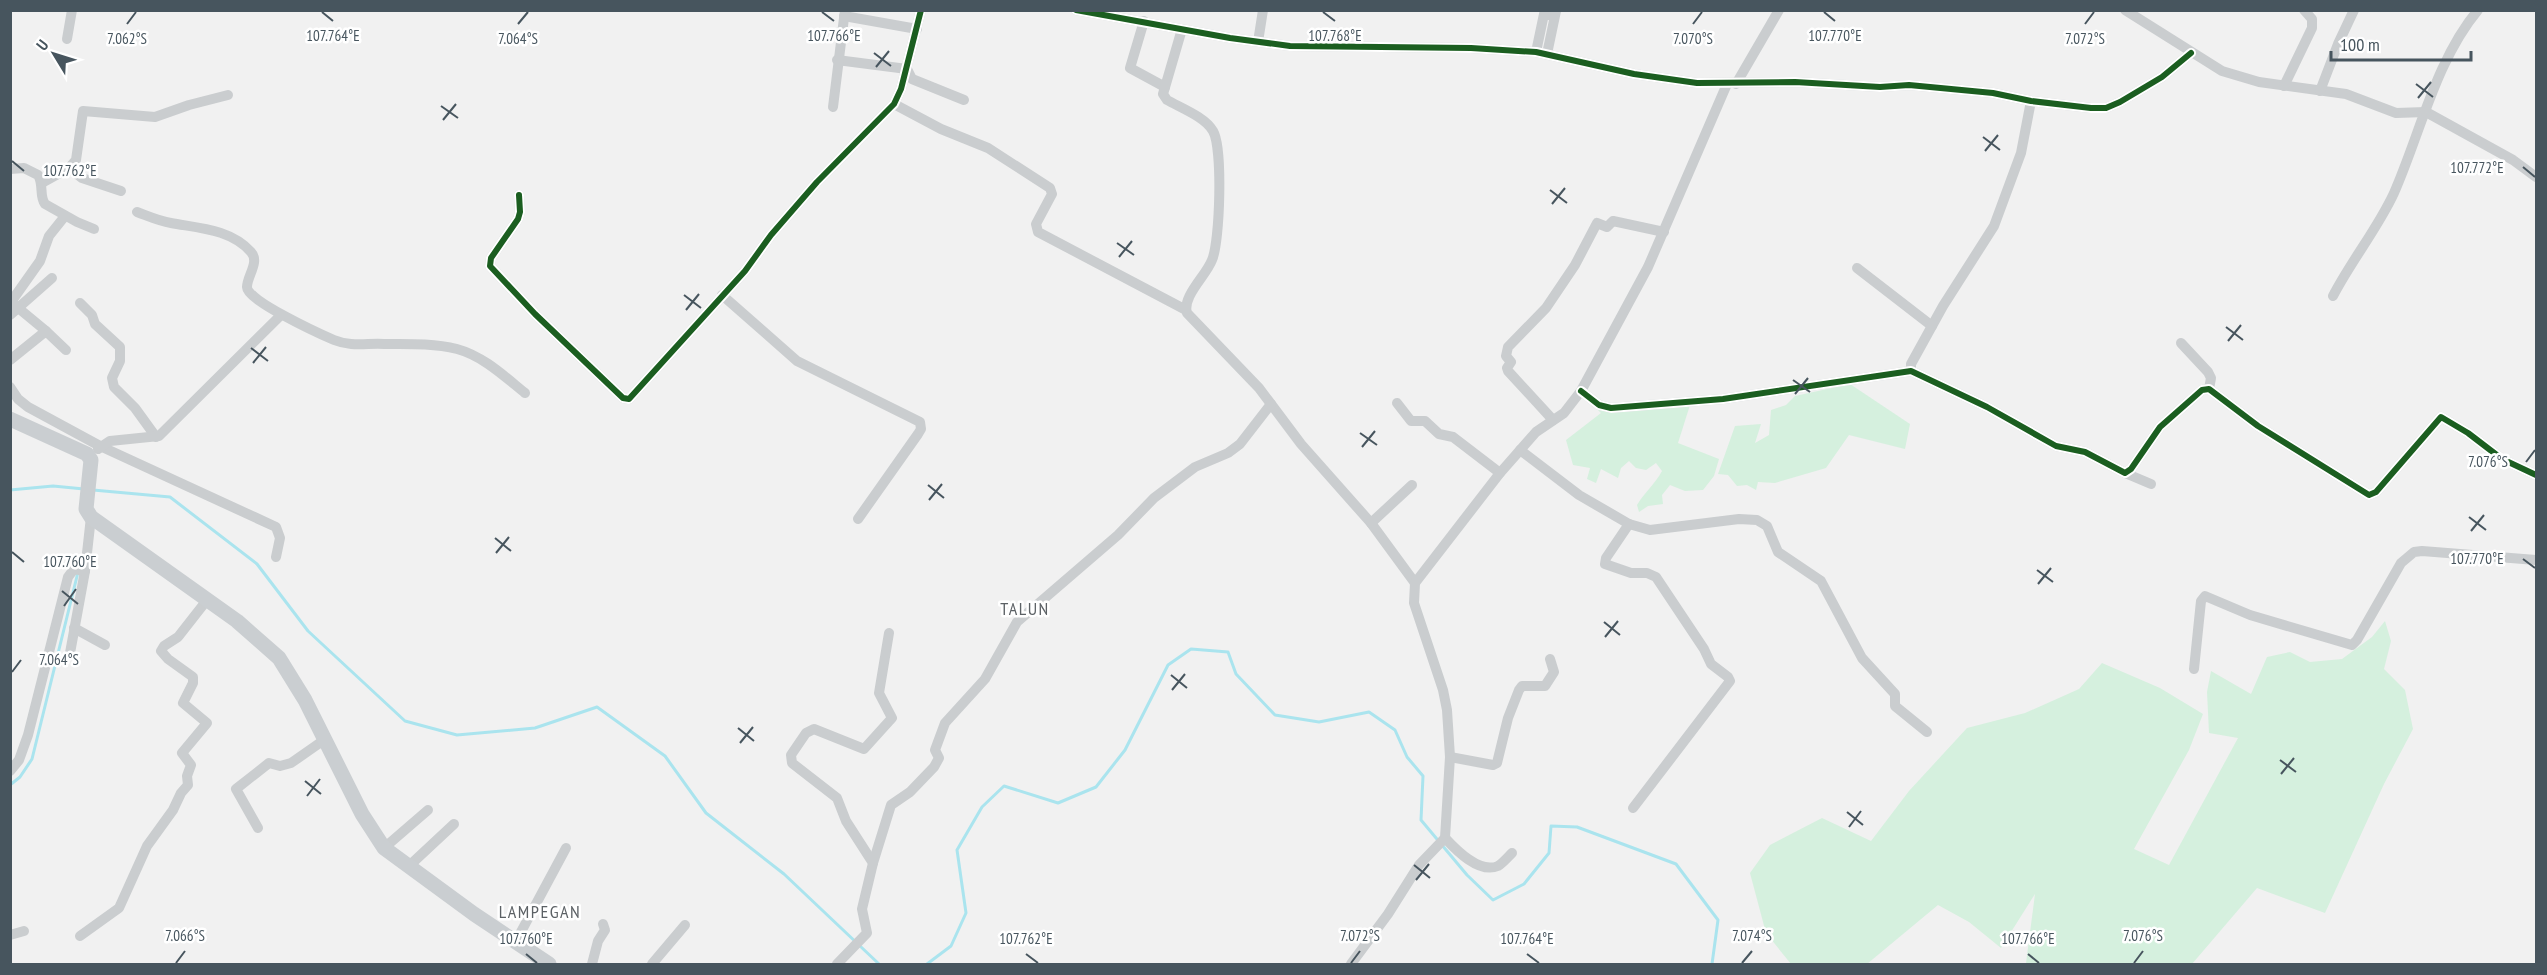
<svg xmlns="http://www.w3.org/2000/svg" width="2547" height="975" viewBox="0 0 2547 975" font-family="'PT Sans Narrow',sans-serif">
  <rect width="100%" height="100%" fill="#f1f1f1"/>
  <g fill="#d5f0de">
    <polygon points="1850,384 1910,424 1905,449 1849,435 1826,468 1775,483 1758,482 1756,490 1747,485 1737,486 1728,475 1718,474 1735,426 1761,424 1755,443 1769,435 1771,410 1786,405 1795,396"/>
    <path d="M 1690,405 L 1678,443 L 1719,459 L 1714,476 L 1703,490 L 1685,491 L 1670,485 L 1662,495 L 1663,504 L 1648,506 L 1639,512 L 1637,505 C 1645,492 1655,484 1662,471 L 1656,463 L 1646,470 L 1636,468 L 1629,461 L 1621,468 L 1618,478 L 1601,469 L 1596,483 L 1587,479 L 1590,468 L 1573,465 L 1566,440 L 1601,413 L 1595,407 Z"/>
    <polygon points="2385,621 2391,641 2384,669 2405,690 2413,729 2384,784 2325,913 2257,888 2192,964 2031,964 2026,963 2035,894 2001,948 1969,922 1938,905 1867,964 1791,964 1766,933 1750,873 1770,845 1822,818 1871,841 1909,791 1967,728 2025,713 2079,689 2102,663 2160,688 2203,714 2189,750 2134,849 2169,865 2238,738 2209,733 2207,692 2211,671 2251,694 2267,657 2290,652 2310,662 2342,659 2372,637"/>
  </g>
  <g fill="none" stroke-linecap="round" stroke-linejoin="round">
    <g stroke="#aae4ee" stroke-width="3">
      <polyline points="10,490 53,486 84,489"/>
      <polyline points="93,490 170,497 257,564 308,631 405,721 457,735 535,728 597,707 665,756 706,813 784,874 879,964"/>
      <polyline points="10,785 20,777 32,759 81,560"/>
      <polyline points="927,964 951,946 966,913 957,850 982,807 1004,786 1058,803 1096,787 1125,750 1168,665 1191,649 1228,652 1236,674 1275,715 1319,722 1369,712 1395,730 1407,757 1423,776 1421,820 1467,875 1493,900 1524,884 1549,853 1551,826 1577,827 1676,864 1718,920 1712,964"/>
    </g>
    <g stroke="#cacdcf" stroke-width="10">
      <polyline points="1076,10 1230,38 1290,46 1471,48 1536,52 1634,74 1697,83 1795,82 1880,87 1909,85 1993,93 2031,101 2091,108 2106,108 2120,102 2162,77 2191,53"/>
      <polyline points="2125,10 2222,71 2259,82 2346,94 2396,113 2426,112 2513,160 2536,177"/>
      <polyline points="844,16 917,29"/>
      <polyline points="1144,21 1130,68 1165,87"/>
      <path d="M 1182,29 L 1163,94 L 1167,100 C 1181,108 1205,117 1213,131 C 1223,148 1220,242 1212,260 C 1206,276 1182,296 1187,313 L 1259,388 L 1301,444 L 1371,523 L 1415,583"/>
      <polyline points="67,39 72,10"/>
      <polyline points="1258,42 1263,10"/>
      <polyline points="1536,52 1544,14 1554,16"/>
      <polyline points="1547,54 1556,11"/>
      <polyline points="837,60 907,69 912,79 964,100"/>
      <polyline points="1736,84 1779,10"/>
      <polyline points="2284,86 2312,28 2312,19 2304,10"/>
      <polyline points="2320,91 2338,44 2354,10"/>
      <polyline points="894,104 941,129 988,148 1050,188 1052,194 1036,224 1038,232 1186,310"/>
      <polyline points="833,107 845,10"/>
      <polyline points="69,168 82,178 121,191"/>
      <path d="M 10,169 L 24,168 L 38,175 C 44,185 39,196 45,204 L 77,222 L 94,229"/>
      <polyline points="42,183 69,168 76,160 83,111 155,117 189,105 228,95"/>
      <polyline points="519,195 520,212 518,219 491,258 490,266 535,314 623,398 629,399 745,271 771,235 817,182 894,104 901,89 921,10"/>
      <path d="M 137,212 C 148,216 159,221 171,223 C 198,228 231,229 251,252 C 260,262 247,276 247,287 C 246,300 320,334 334,340 C 351,347 367,343 384,344 C 408,344 433,343 457,349 C 483,356 504,376 525,393"/>
      <polyline points="1857,268 1932,326"/>
      <polyline points="722,295 797,361 920,422 921,429 918,434 858,519"/>
      <path d="M 2333,296 C 2351,261 2378,228 2394,193 C 2420,134 2436,60 2478,10"/>
      <polyline points="80,303 92,315 95,324 120,347 120,361 112,378 114,387 135,408 156,437"/>
      <polyline points="10,315 52,278"/>
      <polyline points="46,331 11,302 40,261 49,236 65,216"/>
      <polyline points="2181,343 2208,372 2211,378 2209,389"/>
      <polyline points="10,360 46,331 66,350"/>
      <polyline points="1911,371 1911,364 1943,306 1994,226 2021,153 2031,101"/>
      <polyline points="10,387 18,399 28,407 100,446 276,527 280,538 276,557"/>
      <polyline points="1581,391 1599,405 1611,408 1723,399 1911,371 1987,407 2056,446 2085,452 2125,473 2131,469 2160,427 2202,390 2209,389 2258,426 2369,495 2376,492 2441,417 2468,433 2502,459 2536,475"/>
      <polyline points="1397,403 1411,421 1425,421 1439,434 1453,437 1500,473"/>
      <polyline points="1553,420 1508,371 1507,368 1511,362 1506,356 1508,347 1546,308 1575,265 1597,223 1607,227 1613,221 1664,232"/>
      <polyline points="98,449 110,441 159,436 281,315"/>
      <polyline points="1520,450 1579,495 1629,524 1650,530 1739,519 1757,520 1767,526 1778,552 1821,581 1862,658 1895,694 1895,706 1927,732"/>
      <polyline points="2125,473 2151,484"/>
      <polyline points="1371,523 1412,485"/>
      <polyline points="1629,524 1606,558 1605,564 1631,573 1647,573 1656,577 1704,649 1711,664 1728,677 1730,681 1633,808"/>
      <polyline points="74,628 105,645"/>
      <polyline points="70,653 85,571"/>
      <polyline points="2194,669 2201,601 2205,596 2250,615 2352,645 2357,640 2401,563 2414,552 2422,551 2536,560"/>
      <polyline points="1450,757 1493,765 1497,763 1508,718 1519,690 1522,686 1545,686 1554,672 1550,659"/>
      <polyline points="10,771 19,760 28,735 68,577 74,569 85,571 91,517"/>
      <polyline points="258,828 236,789 269,763 280,766 291,763 324,740"/>
      <path d="M 1445,838 C 1456,850 1479,874 1498,866 C 1503,863 1508,857 1512,853"/>
      <polyline points="384,848 428,810"/>
      <polyline points="873,863 891,805 910,792 934,767 939,758 935,750 945,723 985,679 1017,622 1118,535 1154,498 1195,467 1228,453 1240,444 1271,404"/>
      <polyline points="409,866 454,824"/>
      <polyline points="10,935 24,931"/>
      <polyline points="80,936 119,908 147,846 173,810 181,793 188,785 187,776 191,765 182,753 207,723 183,703 193,683 193,677 168,659 161,651 164,646 178,637 207,600"/>
      <polyline points="515,943 566,848"/>
      <polyline points="592,964 598,941 605,930 603,924"/>
      <polyline points="652,964 685,925"/>
      <polyline points="837,964 867,933 862,909 873,863 846,821 837,798 792,763 791,755 806,733 814,729 864,749 892,718 879,693 889,633"/>
      <polyline points="1351,964 1388,914 1419,865 1445,838 1450,757 1447,710 1443,690 1414,603 1415,583 1500,473 1536,432 1564,413 1581,391 1648,267 1727,84"/>
    </g>
    <polyline stroke="#caced1" stroke-width="15" points="10,419 87,454 91,460 86,509 91,517 237,621 279,658 305,700 362,814 384,848 474,914 549,964"/>
    <defs>
      <g id="cycleway">
        <polyline points="1076,10 1230,38 1290,46 1471,48 1536,52 1634,74 1697,83 1795,82 1880,87 1909,85 1993,93 2031,101 2091,108 2106,108 2120,102 2162,77 2191,53"/>
        <polyline points="519,195 520,212 518,219 491,258 490,266 535,314 623,398 629,399 745,271 771,235 817,182 894,104 901,89 921,10"/>
        <polyline points="1581,391 1599,405 1611,408 1723,399 1911,371 1987,407 2056,446 2085,452 2125,473 2131,469 2160,427 2202,390 2209,389 2258,426 2369,495 2376,492 2441,417 2468,433 2502,459 2536,475"/>
      </g>
    </defs>
    <use href="#cycleway" stroke="#fff" stroke-width="10"/>
    <use href="#cycleway" stroke="#1b5e20" stroke-width="6"/>
  </g>
  <path fill="none" stroke="#47555e" stroke-width="2" d="M 322,12 L 333,21M 822,12 L 834,21M 1323,12 L 1335,21M 1824,12 L 1835,21M 127,24 L 136,12M 518,24 L 528,12M 1693,24 L 1702,12M 2085,24 L 2094,12M 874,53 L 891,66M 876,67 L 889,51M 2416,84 L 2433,97M 2418,98 L 2431,82M 441,106 L 458,118M 443,120 L 456,104M 1983,137 L 2000,150M 1985,151 L 1998,135M 12,161 L 24,171M 2523,167 L 2535,177M 1550,190 L 1567,203M 1552,204 L 1565,188M 1117,243 L 1134,255M 1119,257 L 1132,241M 684,295 L 701,308M 686,310 L 699,294M 2226,327 L 2243,340M 2228,341 L 2241,325M 251,348 L 268,361M 253,363 L 266,347M 1793,380 L 1810,392M 1795,394 L 1808,378M 1360,433 L 1377,445M 1362,447 L 1375,431M 2526,462 L 2535,450M 928,485 L 944,498M 929,500 L 942,484M 2469,517 L 2486,530M 2471,531 L 2484,515M 495,538 L 511,551M 12,552 L 24,562M 496,553 L 509,537M 2523,559 L 2535,568M 2037,570 L 2053,582M 2038,584 L 2051,568M 62,591 L 78,604M 64,606 L 76,589M 1604,622 L 1620,635M 1605,637 L 1618,621M 12,672 L 21,660M 1171,675 L 1187,688M 1172,690 L 1185,674M 738,728 L 754,741M 740,743 L 753,727M 2280,760 L 2296,772M 2281,774 L 2294,758M 305,781 L 321,794M 307,796 L 320,779M 1847,812 L 1863,825M 1849,827 L 1861,811M 1414,865 L 1430,878M 1416,880 L 1429,864M 526,954 L 537,963M 1026,954 L 1038,963M 1527,954 L 1539,963M 2028,954 L 2039,963M 176,963 L 185,951M 1351,963 L 1360,951M 1742,963 L 1752,951M 2134,963 L 2143,951"/>
  <g text-anchor="middle" stroke-width="5" stroke-linejoin="round" paint-order="stroke">
    <g font-size="18" letter-spacing="1.5" fill="#5c6165" stroke="#fff">
      <text x="1025" y="615">TALUN</text>
      <text x="540" y="918">LAMPEGAN</text>
    </g>
  </g>
  <g font-size="15" text-anchor="middle" fill="#47555e" stroke="#fff" stroke-width="5" stroke-linejoin="round" paint-order="stroke">
    <text x="333" y="41">107.764°E</text>
    <text x="1835" y="41">107.770°E</text>
    <text x="834" y="41">107.766°E</text>
    <text x="1335" y="41">107.768°E</text>
    <text x="127" y="44">7.062°S</text>
    <text x="518" y="44">7.064°S</text>
    <text x="1693" y="44">7.070°S</text>
    <text x="2085" y="44">7.072°S</text>
    <text x="2477" y="173">107.772°E</text>
    <text x="70" y="176">107.762°E</text>
    <text x="2488" y="467">7.076°S</text>
    <text x="2477" y="564">107.770°E</text>
    <text x="70" y="567">107.760°E</text>
    <text x="59" y="665">7.064°S</text>
    <text x="185" y="941">7.066°S</text>
    <text x="1360" y="941">7.072°S</text>
    <text x="1752" y="941">7.074°S</text>
    <text x="2143" y="941">7.076°S</text>
    <text x="526" y="944">107.760°E</text>
    <text x="1026" y="944">107.762°E</text>
    <text x="1527" y="944">107.764°E</text>
    <text x="2028" y="944">107.766°E</text>
  </g>
  <rect width="2547" height="975" fill="none" stroke="#47555e" stroke-width="24"/>
  <g transform="translate(54 54) rotate(308)" stroke="#ffffff" stroke-width="4.5" paint-order="stroke">
  <path d="M0-4.5L10 22L0 15L-10 22Z" fill="#47555e"/>
  <text y="-9" font-size="16" font-weight="bold" text-anchor="middle" fill="#47555e">U</text>
  </g>
  <path d="M2331 51v9h140v-9" fill="none" stroke="#47555e" stroke-width="3"/>
  <text x="2340" y="51" font-size="18" fill="#47555e" stroke="#ffffff" stroke-width="4.5" paint-order="stroke">100 m</text>
</svg>
